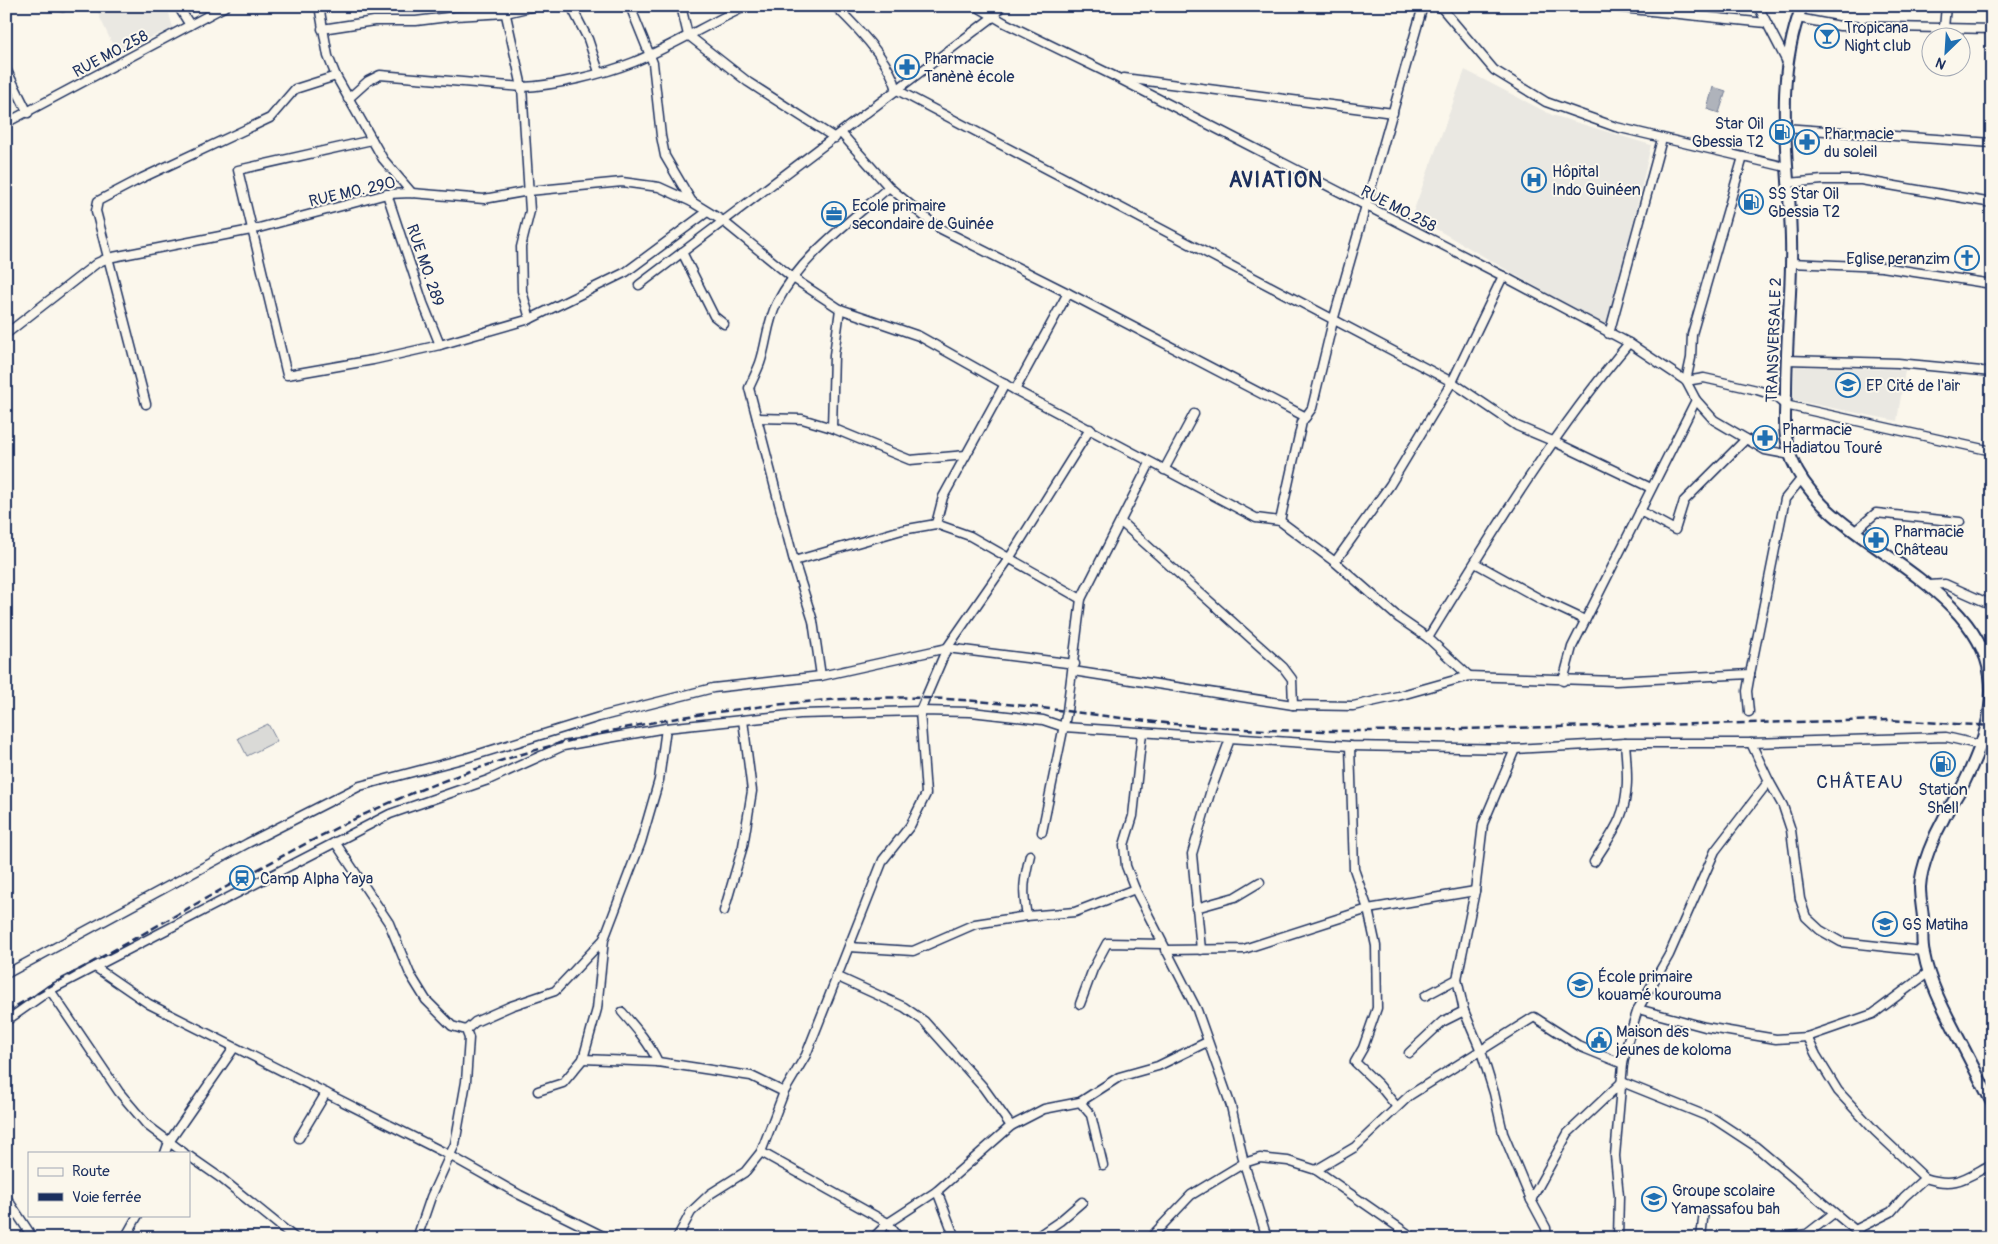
<svg xmlns="http://www.w3.org/2000/svg" width="1998" height="1244" viewBox="0 0 1998 1244" font-family="Pangolin,sans-serif">
  <rect width="100%" height="100%" fill="#fbf7ec"/>
  <filter id="ink" filterUnits="userSpaceOnUse"><feTurbulence type="fractalNoise" baseFrequency=".02" numOctaves="2"/><feDisplacementMap in="SourceGraphic" scale="10" xChannelSelector="R" yChannelSelector="G"/><feConvolveMatrix kernelMatrix="1 2 1 2 8 2 1 2 1" color-interpolation-filters="sRGB"/></filter>
  <g filter="url(#ink)">
    <g fill="#eae8e2">
      <polygon points="97,6 167,6 173,28 116,52 96,9"/>
      <polygon points="1465,70 1552,115 1651,145 1609,329 1412,215"/>
      <polygon points="1795,366 1905,370 1897,421 1793,400"/>
    </g>
    <polygon fill="#dadad7" stroke="#7a849a" points="268,724 277,741 247,756 238,738"/>
    <polygon fill="#afb3bb" stroke="#747e96" points="1713,87 1726,91 1719,113 1707,109"/>
    <g fill="none" stroke-linecap="round" stroke-linejoin="round">
      <defs>
        <g id="minor">
          <polyline points="56,6 63,7"/>
          <polyline points="178,6 190,25"/>
          <polyline points="319,6 328,56 336,76 383,159 412,193"/>
          <polyline points="504,6 522,87 530,211 521,247 522,291 530,319"/>
          <polyline points="571,6 588,39 599,72"/>
          <polyline points="630,6 653,63 661,136 665,156 692,202"/>
          <polyline points="681,6 688,35 748,82 835,138"/>
          <path d="M 835,6 C 856,26 890,61 897,90 L 1452,382 L 1517,426 L 1555,442 L 1651,488"/>
          <polyline points="976,6 1005,23 1116,77 1503,276 1629,343 1686,381 1696,400 1714,420 1765,450 1791,455"/>
          <polyline points="1440,6 1494,70 1546,102 1616,127 1786,167"/>
          <polyline points="1603,6 1766,23"/>
          <polyline points="1758,6 1787,62"/>
          <polyline points="1798,18 1840,26 1992,29"/>
          <polyline points="1944,28 1946,6"/>
          <polyline points="322,29 374,21 416,21 456,16 506,13 535,6"/>
          <polyline points="6,69 28,113"/>
          <polyline points="1124,78 1393,113"/>
          <path d="M 348,99 L 368,81 L 380,75 L 522,87 C 554,86 604,74 634,62 C 673,46 709,23 747,6"/>
          <polyline points="6,123 226,6"/>
          <polyline points="1784,128 1992,143"/>
          <polyline points="841,133 889,187 937,227 1068,293 1306,417"/>
          <polyline points="372,140 238,170 287,375 373,360 440,345 530,319 626,272 707,212"/>
          <polyline points="1743,157 1692,334 1691,358 1686,381 1704,378 1757,390 1773,395 1785,405 1992,451"/>
          <polyline points="1788,183 1823,180 1861,180 1992,203"/>
          <polyline points="387,194 423,303 440,345"/>
          <polyline points="682,252 714,316 724,324"/>
          <polyline points="1791,263 1882,267 1992,284"/>
          <polyline points="639,285 993,17 1001,6"/>
          <polyline points="6,334 97,263 108,258 251,230 387,194 412,193 484,199 529,191 622,182 659,187 692,202 723,221 793,278 840,309 919,336 1015,390 1256,518 1280,521 1335,562 1399,618 1428,638 1469,676"/>
          <polyline points="1609,334 1662,139"/>
          <polyline points="1786,360 1898,363 1992,372"/>
          <polyline points="1015,390 1068,293"/>
          <polyline points="146,404 96,211 98,201 142,178 270,118 295,89 336,76"/>
          <polyline points="757,418 802,419 832,428 910,460 966,455"/>
          <polyline points="832,428 834,355 840,309"/>
          <polyline points="1164,470 1194,414"/>
          <polyline points="1640,511 1675,530 1684,501 1746,439"/>
          <polyline points="1280,521 1302,422 1312,408 1333,321 1423,6"/>
          <polyline points="1121,522 1283,667 1292,679 1293,705"/>
          <polyline points="936,524 943,497 1005,384"/>
          <polyline points="1854,532 1876,513 1960,522"/>
          <polyline points="794,561 902,530 936,524 970,536 1081,599"/>
          <polyline points="1335,562 1390,485 1452,382 1503,276"/>
          <polyline points="1475,563 1540,599 1585,620"/>
          <polyline points="1929,585 1945,584 1992,605"/>
          <path d="M 1428,638 C 1490,537 1552,434 1629,343"/>
          <polyline points="1073,671 1293,705 1353,706 1398,696 1469,676 1616,681 1750,674 1785,499 1802,478"/>
          <path d="M 821,676 L 813,621 L 794,561 L 749,388 C 753,379 757,371 760,363 C 767,343 767,322 777,303 C 801,256 850,222 889,187"/>
          <polyline points="1563,681 1572,647 1696,400"/>
          <polyline points="1749,712 1747,691 1750,674"/>
          <polyline points="1142,733 1133,816 1124,845 1126,866 1135,889 1197,1010 1231,1106 1244,1163 1267,1238"/>
          <polyline points="1751,743 1769,781 1783,806 1791,830 1800,899 1806,917 1820,930 1841,942 1923,951"/>
          <polyline points="1350,746 1354,869 1368,909 1376,946 1377,1008 1363,1048 1355,1062 1379,1085 1397,1107"/>
          <polyline points="1515,749 1483,824 1475,891 1457,979 1464,1011 1481,1051 1494,1093 1503,1133 1531,1200 1546,1228 1547,1238"/>
          <polyline points="1042,832 1067,711 1081,599 1150,463"/>
          <polyline points="335,842 389,923 410,974 426,1000 452,1026 466,1030 469,1038 466,1082 455,1144 431,1197 417,1238"/>
          <path d="M 1594,862 C 1603,847 1614,833 1620,818 C 1630,794 1627,768 1625,743"/>
          <polyline points="1196,908 1235,897 1260,882"/>
          <polyline points="724,911 743,846 752,791 743,720"/>
          <path d="M 1027,916 C 1022,890 1024,880 1030,855"/>
          <polyline points="849,947 913,951 975,924 1027,916 1075,912 1135,889"/>
          <polyline points="1165,950 1244,949 1368,909 1475,891"/>
          <polyline points="1201,950 1192,854 1211,790 1230,739"/>
          <polyline points="95,967 149,1004 451,1156 520,1195 607,1238"/>
          <polyline points="6,974 248,843 360,786 466,758 599,717 713,688 821,676 947,648 1075,664"/>
          <polyline points="836,976 904,1007 924,1021 983,1087 1011,1126"/>
          <polyline points="50,990 119,1092 147,1125 184,1153"/>
          <polyline points="1425,996 1457,979"/>
          <polyline points="1080,1004 1093,969 1107,943 1162,944"/>
          <polyline points="1638,1009 1705,1027 1776,1039 1807,1037 1873,1014 1929,972"/>
          <path d="M 622,1012 C 636,1028 649,1043 658,1062"/>
          <polyline points="6,1021 50,990 390,814 488,780 563,746 666,728 800,714 920,711 971,712 1043,720 1064,727 1350,746 1515,749 1625,743 1751,743 1946,737 1981,745"/>
          <polyline points="466,1030 475,1022 511,1006 555,991 604,939 641,842 659,780 666,728"/>
          <polyline points="1807,1037 1816,1055 1838,1091 1875,1131 1925,1178"/>
          <polyline points="1409,1053 1442,1022 1464,1011"/>
          <polyline points="583,1059 658,1062 751,1076 784,1092"/>
          <polyline points="538,1091 563,1083 583,1059 597,1009 604,939"/>
          <polyline points="1080,1102 1091,1115 1103,1165"/>
          <polyline points="299,1138 326,1093"/>
          <polyline points="761,1152 888,1223 899,1238"/>
          <polyline points="165,1153 169,1142 234,1048"/>
          <polyline points="189,1156 222,1179 295,1238"/>
          <polyline points="1316,1170 1355,1147 1410,1095 1534,1017 1581,1047 1623,1064"/>
          <polyline points="937,1191 955,1238"/>
          <polyline points="6,1197 33,1238"/>
          <polyline points="1531,1200 1568,1133 1622,1082 1714,1119 1755,1146 1855,1230 1861,1238"/>
          <path d="M 1855,1230 L 1891,1212 L 1904,1197 L 1925,1178 C 1956,1188 1965,1178 1992,1164"/>
          <polyline points="125,1238 138,1215"/>
          <polyline points="677,1238 691,1212 710,1194 745,1172 761,1152 784,1092 806,1055 883,860 910,826 926,794 920,711 947,648 1010,557 1090,429"/>
          <polyline points="873,1238 888,1223 937,1191 1011,1126 1044,1109 1080,1102 1119,1077 1158,1066 1207,1042"/>
          <polyline points="1035,1238 1060,1221 1082,1202"/>
          <polyline points="1150,1238 1191,1195 1244,1163 1260,1158 1288,1161 1316,1170 1414,1238"/>
          <polyline points="1618,1238 1619,1196 1615,1156 1623,1064 1628,1040 1638,1009 1669,955 1715,851 1769,781"/>
          <polyline points="1701,1238 1704,1210"/>
          <polyline points="1777,1238 1807,1234 1834,1213"/>
        </g>
        <path id="major" d="M 1802,6 C 1769,92 1794,178 1791,266 C 1790,309 1786,351 1786,394 C 1785,408 1784,423 1786,437 C 1788,452 1795,469 1804,482 C 1810,490 1816,498 1823,505 C 1874,556 1979,598 1990,676 C 1995,712 1981,748 1965,781 C 1959,794 1950,805 1944,818 C 1934,836 1921,866 1920,887 C 1920,897 1922,907 1923,917 C 1923,929 1921,942 1924,954 C 1929,981 1943,1008 1956,1033 C 1968,1056 1980,1080 1992,1103"/>
      </defs>
      <use href="#minor" stroke="#1b2f5e" stroke-width="11"/>
      <use href="#major" stroke="#1b2f5e" stroke-width="14"/>
      <use href="#minor" stroke="#fbf7ec" stroke-width="8"/>
      <use href="#major" stroke="#fbf7ec" stroke-width="10"/>
      <path stroke="#1b2f5e" stroke-width="2.5" stroke-dasharray="8 4" stroke-linecap="butt" d="M 6,1012 C 68,975 131,941 194,905 C 271,862 355,814 438,783 C 544,742 653,718 766,706 C 818,700 871,696 923,698 C 1024,701 1123,722 1224,728 C 1272,731 1320,731 1368,731 L 1889,720 L 1992,726"/>
    </g>
  </g>
  <defs>
    <symbol id="bar-ring" viewBox="-11 -11 22 22"><circle r="9.5" fill="#fbf7ec" stroke="#1f6fb2" stroke-width="1.5"/><path d="M-6-5H6L.8 .8V4.5H3.5V6h-7V4.5H-.8V.8Z" fill="#1f6fb2"/></symbol>
    <symbol id="pharmacy-ring" viewBox="-11 -11 22 22"><circle r="9.5" fill="#fbf7ec" stroke="#1f6fb2" stroke-width="1.5"/><path d="M-2-6h4v4h4v4h-4v4h-4v-4h-4v-4h4Z" fill="#1f6fb2"/></symbol>
    <symbol id="fuel-ring" viewBox="-11 -11 22 22"><circle r="9.5" fill="#fbf7ec" stroke="#1f6fb2" stroke-width="1.5"/><path d="M-5.5-6h7V0h2V4h1.3V-2.5L3-4.5l.8-.8L6-3V5H2.5V1h-1V6h-7ZM-4.2-4.7v3.2H.2V-4.7Z" fill="#1f6fb2"/></symbol>
    <symbol id="hospital-ring" viewBox="-11 -11 22 22"><circle r="9.5" fill="#fbf7ec" stroke="#1f6fb2" stroke-width="1.5"/><path d="M-5-5h3v3.5h4V-5h3V5h-3V1.5h-4V5h-3Z" fill="#1f6fb2"/></symbol>
    <symbol id="office-ring" viewBox="-11 -11 22 22"><circle r="9.5" fill="#fbf7ec" stroke="#1f6fb2" stroke-width="1.5"/><path d="M-6-3h4V-5.5h4V-3h4V5H-6ZM-1-4.5V-3h2v-1.5ZM-6 0V1H6V0Z" fill="#1f6fb2"/></symbol>
    <symbol id="church-ring" viewBox="-11 -11 22 22"><circle r="9.5" fill="#fbf7ec" stroke="#1f6fb2" stroke-width="1.5"/><path d="M-1.2-6h2.4v3.5h3.3v2.4h-3.3V6h-2.4V-.1h-3.3v-2.4h3.3Z" fill="#1f6fb2"/></symbol>
    <symbol id="school-ring" viewBox="-11 -11 22 22"><circle r="9.5" fill="#fbf7ec" stroke="#1f6fb2" stroke-width="1.5"/><path d="M0-5L7-2L0 1L-7-2ZM-4 1L0 2.5L4 1V4Q0 6-4 4Z" fill="#1f6fb2"/></symbol>
    <symbol id="station-ring" viewBox="-11 -11 22 22"><circle r="9.5" fill="#fbf7ec" stroke="#1f6fb2" stroke-width="1.5"/><path d="M-3-6H3Q5-6 5-4V2Q5 4 3 4L4.5 6H3L1.5 4h-3L-3 6H-4.5L-3 4Q-5 4-5 2V-4Q-5-6-3-6ZM-3.5-4v3h7v-3ZM-3.5 1v1.5H-2V1ZM2 1v1.5H3.5V1Z" fill="#1f6fb2"/></symbol>
    <symbol id="civic-ring" viewBox="-11 -11 22 22"><circle r="9.5" fill="#fbf7ec" stroke="#1f6fb2" stroke-width="1.5"/><path d="M-.6-6.5H3V-4.5H.6V-3L4-1V1h2V6H-6V1h2V-1L-.6-3ZM-1.2 2.5V6h2.4V2.5Z" fill="#1f6fb2"/></symbol>
  </defs>
  <g fill-rule="evenodd">
    <use href="#bar-ring" x="1813" y="22" width="28" height="28"/>
    <use href="#pharmacy-ring" x="893" y="53" width="28" height="28"/>
    <use href="#fuel-ring" x="1768" y="118" width="28" height="28"/>
    <use href="#pharmacy-ring" x="1793" y="128" width="28" height="28"/>
    <use href="#hospital-ring" x="1520" y="166" width="28" height="28"/>
    <use href="#fuel-ring" x="1737" y="188" width="28" height="28"/>
    <use href="#office-ring" x="820" y="200" width="28" height="28"/>
    <use href="#church-ring" x="1953" y="244" width="28" height="28"/>
    <use href="#school-ring" x="1834" y="371" width="28" height="28"/>
    <use href="#pharmacy-ring" x="1751" y="424" width="28" height="28"/>
    <use href="#pharmacy-ring" x="1862" y="526" width="28" height="28"/>
    <use href="#fuel-ring" x="1929" y="750" width="28" height="28"/>
    <use href="#station-ring" x="228" y="864" width="28" height="28"/>
    <use href="#school-ring" x="1871" y="910" width="28" height="28"/>
    <use href="#school-ring" x="1566" y="971" width="28" height="28"/>
    <use href="#civic-ring" x="1585" y="1026" width="28" height="28"/>
    <use href="#school-ring" x="1640" y="1185" width="28" height="28"/>
  </g>
  <g text-anchor="middle" stroke-width="4" stroke-linejoin="round" paint-order="stroke">
    <g font-size="16" fill="#1b2f5e" stroke="#fbf7ec" text-anchor="start">
      <text x="1844" y="33">Tropicana<tspan x="1844" dy="18">Night club</tspan></text>
      <text x="924" y="64">Pharmacie<tspan x="924" dy="18">Tanènè école</tspan></text>
      <text x="1764" y="129" text-anchor="end">Star Oil<tspan x="1764" dy="18">Gbessia T2</tspan></text>
      <text x="1824" y="139">Pharmacie<tspan x="1824" dy="18">du soleil</tspan></text>
      <text x="1552" y="177">Hôpital<tspan x="1552" dy="18">Indo Guinéen</tspan></text>
      <text x="1768" y="199">SS Star Oil<tspan x="1768" dy="18">Gbessia T2</tspan></text>
      <text x="852" y="211">Ecole primaire<tspan x="852" dy="18">secondaire de Guinée</tspan></text>
      <text x="1950" y="264" text-anchor="end">Eglise peranzim</text>
      <text x="1866" y="391">EP Cité de l'air</text>
      <text x="1782" y="435">Pharmacie<tspan x="1782" dy="18">Hadiatou Touré</tspan></text>
      <text x="1894" y="537">Pharmacie<tspan x="1894" dy="18">Château</tspan></text>
      <text x="1943" y="795" text-anchor="middle">Station<tspan x="1943" dy="18">Shell</tspan></text>
      <text x="260" y="884">Camp Alpha Yaya</text>
      <text x="1902" y="930">GS Matiha</text>
      <text x="1598" y="982">École primaire<tspan x="1598" dy="18">kouamé kourouma</tspan></text>
      <text x="1616" y="1037">Maison des<tspan x="1616" dy="18">jeunes de koloma</tspan></text>
      <text x="1672" y="1196">Groupe scolaire<tspan x="1672" dy="18">Yamassafou bah</tspan></text>
    </g>
    <g font-size="16" fill="#1b2f5e" stroke="#fbf7ec">
      <text transform="translate(110 53) rotate(-28)" y="6">RUE MO.258</text>
      <text transform="translate(352 191) rotate(-13)" y="6">RUE MO. 290</text>
      <text transform="translate(1399 208) rotate(27)" y="6">RUE MO.258</text>
      <text transform="translate(426 265) rotate(71)" y="6">RUE MO. 289</text>
      <text transform="translate(1773 340) rotate(-88)" y="6">TRANSVERSALE 2</text>
    </g>
    <g font-size="19" letter-spacing="1" fill="#1b2f5e" stroke="#fbf7ec">
      <text x="1860" y="788">CHÂTEAU</text>
    </g>
    <g font-size="21" font-weight="bold" letter-spacing="1" fill="#1b2f5e" stroke="#fbf7ec">
      <text x="1276" y="187">AVIATION</text>
    </g>
  </g>
  <rect width="1998" height="1244" fill="none" stroke="#fbf7ec" stroke-width="25"/>
  <rect x="12" y="12" width="1973" height="1219" fill="none" stroke="#1b2f5e" stroke-width="2" filter="url(#ink)"/>
  <rect x="28" y="1152" width="162" height="65" fill="#fbf7ec" stroke="#a1a7b3"/>
  <rect x="38" y="1168" width="25" height="8" fill="#fbf7ec" stroke="#a1a7b3"/>
  <text x="72" y="1176" font-size="15" fill="#1b2f5e">Route</text>
  <rect x="38" y="1193" width="25" height="8" fill="#1b2f5e" stroke="#a1a7b3"/>
  <text x="72" y="1202" font-size="15" fill="#1b2f5e">Voie ferrée</text>
  <g transform="translate(1946 52) rotate(205)"><circle r="24" fill="#fbf7ec" stroke="#a1a7b3"/>
  <path d="M0-4L9 19L0 12L-9 19Z" fill="#1f6fb2"/>
  <text y="-8" font-size="14" font-weight="bold" text-anchor="middle" fill="#1b2f5e">N</text>
  </g>
</svg>
